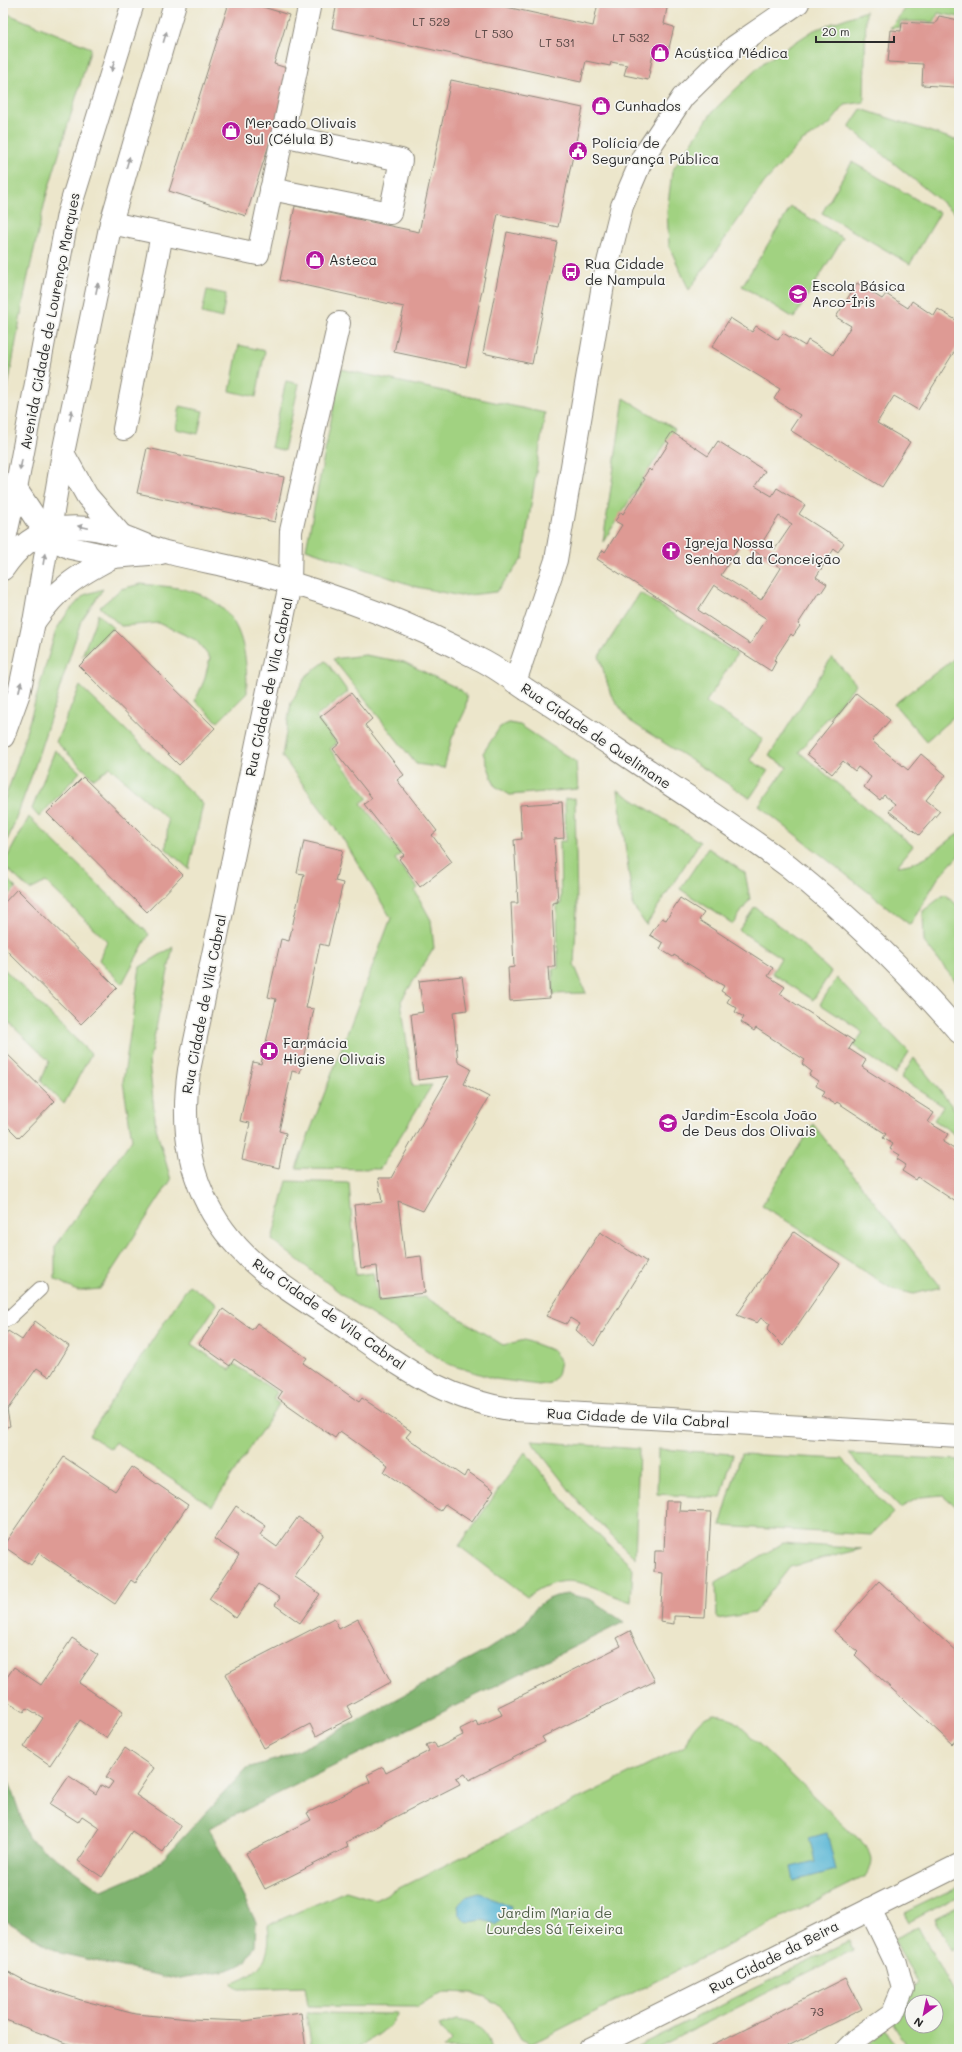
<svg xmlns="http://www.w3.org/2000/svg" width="962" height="2052" viewBox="0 0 962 2052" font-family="Mali,sans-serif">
  <rect width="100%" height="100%" fill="#f6f6f2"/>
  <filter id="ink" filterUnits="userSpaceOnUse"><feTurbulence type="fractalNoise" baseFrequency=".025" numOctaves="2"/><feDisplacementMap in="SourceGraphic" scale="8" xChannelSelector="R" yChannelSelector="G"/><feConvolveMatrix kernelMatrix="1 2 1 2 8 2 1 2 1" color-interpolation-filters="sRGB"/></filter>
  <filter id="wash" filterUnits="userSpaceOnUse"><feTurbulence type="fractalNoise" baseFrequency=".012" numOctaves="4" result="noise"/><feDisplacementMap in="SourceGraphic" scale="16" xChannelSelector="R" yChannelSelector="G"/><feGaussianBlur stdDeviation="0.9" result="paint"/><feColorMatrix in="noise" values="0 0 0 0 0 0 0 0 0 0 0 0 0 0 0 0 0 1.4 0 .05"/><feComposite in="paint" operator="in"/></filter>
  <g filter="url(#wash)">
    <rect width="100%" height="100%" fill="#ece6cb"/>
    <g fill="#a1d281" stroke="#667e56" fill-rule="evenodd">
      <polygon points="910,3 959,3 959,17 938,13 934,22 900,21 900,27 890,28"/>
      <polygon points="866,11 864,102 845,105 829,125 801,142 764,183 689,290 669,246 667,212 672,171 713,111 763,63 814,30"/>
      <polygon points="3,12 91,48 46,197 27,281 3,414"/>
      <polygon points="861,109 959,141 959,216 849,127"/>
      <polygon points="852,162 940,213 910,264 822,213"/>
      <polygon points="791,207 843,238 794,318 742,286"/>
      <polygon points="207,290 226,294 222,318 202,313"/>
      <polygon points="239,345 265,351 256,397 230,391"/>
      <polygon points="341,369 545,413 523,558 496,592 460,596 417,587 306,549"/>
      <polygon points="286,381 299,384 284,451 271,447"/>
      <polygon points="624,398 675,429 603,542"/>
      <polygon points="180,406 203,411 198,434 176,429"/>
      <path d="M 141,584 C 157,586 175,586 190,591 C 241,606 247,646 247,693 L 218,722 L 195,701 L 204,681 L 210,658 L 196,640 L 159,623 L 121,626 L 100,607 L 121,589 Z"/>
      <polygon points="103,589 81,621 33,772 11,832 3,848 3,804 16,767 56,630 68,612 84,595"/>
      <polygon points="640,593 737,654 706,702 763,739 750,760 768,771 750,798 630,721 611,695 599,656"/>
      <polygon points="98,614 113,628 82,656"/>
      <polygon points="365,655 404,662 461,690 467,697 465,711 452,738 444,768 416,764 333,659"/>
      <path d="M 832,657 L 856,684 L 799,752 L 913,846 L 897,866 C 923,864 940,847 959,833 L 959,855 L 938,878 L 910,925 L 759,806 L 787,767 L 769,756 Z"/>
      <polygon points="955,658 959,665 959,712 926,741 894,704"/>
      <polygon points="326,661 348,692 316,717 337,743 330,749 368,798 361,803 401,854 395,859 418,888 415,891 431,920 434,948 401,1001 413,1086 432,1085 380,1169 296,1168 391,918 343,839 282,756 291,703 307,675"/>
      <polygon points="80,686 203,804 189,869 166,849 168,820 110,767 94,779 56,742"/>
      <polygon points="509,723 520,725 576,762 578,789 510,795 495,786 483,753 500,727"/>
      <polygon points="55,750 80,772 39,817 32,809"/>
      <polygon points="618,790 700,842 646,925 633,906"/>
      <polygon points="575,798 577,908 574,964 586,993 553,994 553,968 558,968 557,904 561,904 560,841 566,841 565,799"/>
      <polygon points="29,817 149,934 122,984 99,960 107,941 46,882 30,890 3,865"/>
      <polygon points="708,848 745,873 750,899 733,924 680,889"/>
      <polygon points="3,875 16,888 3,901"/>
      <polygon points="945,894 959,907 959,986 924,942 923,911"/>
      <polygon points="755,907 795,938 831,972 813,1000 772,973 781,958 739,930"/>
      <polygon points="173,947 149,1062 156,1128 171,1180 100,1289 77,1291 55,1279 55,1247 132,1139 123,1082 140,967"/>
      <polygon points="3,968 91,1054 64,1104 41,1081 49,1061 3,1017"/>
      <polygon points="837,978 909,1052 895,1074 854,1046 863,1032 820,1004"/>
      <polygon points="914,1058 959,1115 959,1137 934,1120 943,1106 901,1078"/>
      <polygon points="813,1124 941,1287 914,1294 892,1289 762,1205"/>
      <polygon points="287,1181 349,1183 356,1275 373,1273 378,1301 425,1297 503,1345 525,1340 554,1351 560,1361 557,1375 550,1383 539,1385 495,1379 448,1364 352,1302 272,1240"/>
      <polygon points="189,1285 217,1304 191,1344 230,1370 234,1364 277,1392 273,1399 279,1404 212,1506 115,1442 111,1449 89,1435"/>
      <polygon points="531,1441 639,1449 635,1558 581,1505"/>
      <polygon points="658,1449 733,1454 721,1498 657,1494"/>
      <path d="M 525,1452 L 570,1508 L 633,1568 L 631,1602 C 588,1588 571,1566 527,1597 L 459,1546 Z"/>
      <polygon points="741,1454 843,1459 893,1513 871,1535 720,1526"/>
      <polygon points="849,1454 959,1460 959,1509 943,1495 920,1497 900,1508"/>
      <polygon points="783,1543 862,1549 790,1567 754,1613 717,1619 716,1583"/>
      <path d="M 714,1714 L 727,1716 L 738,1724 L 866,1846 C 874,1857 874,1866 865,1876 L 531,2044 L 521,2039 L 506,2013 L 497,2004 L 485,1997 L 472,1993 L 446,1992 L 433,1997 L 417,2007 L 308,2006 L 305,1987 L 239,1989 L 233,1986 L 232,1983 C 262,1973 272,1956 268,1925 L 346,1891 L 375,1900 L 685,1746 C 690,1731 698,1718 714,1714 Z"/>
      <polygon points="959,1886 959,1896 909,1922 904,1913"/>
      <polygon points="959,1906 959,1947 951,1951 935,1918"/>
      <path d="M 918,1927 L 959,2004 L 959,2049 L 909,2049 L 893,2023 L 917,1983 L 894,1939 ZM 912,2002 L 936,2002 L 936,2026 L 912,2026 Z"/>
      <polygon points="849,1941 853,1950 654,2049 632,2049"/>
      <path d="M 306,2013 L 398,2014 C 389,2030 365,2046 347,2049 C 336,2051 323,2049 312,2049 Z"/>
      <path d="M 457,2020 C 474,2022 489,2030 490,2049 L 443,2049 L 451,2041 L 439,2026 Z"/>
      <polygon points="885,2028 897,2049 864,2049"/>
    </g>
    <polygon fill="#80b46f" stroke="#56704d" points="567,1594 590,1599 624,1622 209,1828 256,1922 255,1946 246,1961 238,1966 228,1970 175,1979 60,1953 3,1919 3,1764 28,1838 102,1891 146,1872 164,1858 247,1768 281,1758 327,1737 487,1650 524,1625 535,1608 546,1600 556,1596"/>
    <g fill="#56b5d4" stroke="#407080">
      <polygon points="827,1833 836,1870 794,1881 791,1867 815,1861 809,1838"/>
      <path d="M 479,1893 C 491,1896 499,1904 512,1906 L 510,1913 L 495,1924 L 482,1920 L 471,1922 L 465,1921 L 459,1913 L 458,1905 L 465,1897 Z"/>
    </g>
    <g id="blocks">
      <g fill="#de9a94" fill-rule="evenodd">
        <polygon points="229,3 250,3 289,15 274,64 293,70 246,216 169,191"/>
        <polygon points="337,3 488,3 593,26 598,3 668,3 664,24 674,27 668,52 654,49 648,80 624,75 627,65 611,62 610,66 586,61 581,82 332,28"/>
        <polygon points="939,16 959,20 959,57 957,57 955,87 922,85 923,64 888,62 891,30 901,31 902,22 935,24"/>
        <polygon points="451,80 583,108 558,227 498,214 466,367 394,352 404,307 280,280 295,206 419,232"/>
        <polygon points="507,232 557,242 532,364 483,353"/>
        <polygon points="857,283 882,299 886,294 908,308 912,301 934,316 938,309 959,322 959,344 918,410 894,396 877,423 910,442 882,487 790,430 800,415 774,399 780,389 712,347 730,318 752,332 756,326 778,340 783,333 805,346 808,340 833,355 851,326 836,317"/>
        <path d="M 672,432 L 708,456 L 718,441 L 765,471 L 755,486 L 772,496 L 777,488 L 805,505 L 799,514 L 844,543 L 838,552 L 834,549 L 816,577 L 827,584 L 821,593 L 819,592 L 798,624 L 800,626 L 793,636 L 791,634 L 774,660 L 776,662 L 771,671 L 597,559 L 603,550 L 605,552 L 622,525 L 615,521 L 621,512 L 623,514 L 645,479 L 643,478 L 649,469 L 651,471 L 669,443 L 666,441 ZM 779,516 L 792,524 L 775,549 L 763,541 ZM 742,543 L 781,568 L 761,600 L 721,575 ZM 714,585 L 767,619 L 750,644 L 698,610 Z"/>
        <polygon points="147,448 284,477 275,522 137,493"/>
        <polygon points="115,630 215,728 179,765 79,666"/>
        <polygon points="351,693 372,719 365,725 404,775 397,780 437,831 432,835 452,862 420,887 399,859 404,855 364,804 372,798 333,749 340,743 320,717"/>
        <polygon points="856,693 890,720 872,741 908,770 921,754 946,775 926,800 940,811 919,835 889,811 895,804 884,795 880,800 864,787 871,777 858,767 855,771 843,761 832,774 807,754"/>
        <polygon points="83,777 183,875 147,912 47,813"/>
        <polygon points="562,802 564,838 554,839 558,902 552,903 555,967 548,967 550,998 510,1001 508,968 514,967 511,903 518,903 514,840 522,839 520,805"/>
        <polygon points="304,841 343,850 335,881 343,883 328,946 320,944 306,1008 314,1009 300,1073 292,1071 279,1131 286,1133 279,1168 242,1159 250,1123 240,1121 253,1062 261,1064 276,999 268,997 281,939 289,941 304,874 297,873"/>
        <polygon points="17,889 117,988 81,1024 3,947 3,904"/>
        <polygon points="680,898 704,913 699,920 773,968 768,976 785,987 780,994 854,1041 849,1049 866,1060 862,1067 934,1113 928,1122 948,1134 943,1142 959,1152 959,1204 918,1177 916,1180 902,1171 906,1165 897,1159 900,1155 890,1149 893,1144 883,1138 886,1134 837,1102 835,1104 822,1096 825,1091 816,1086 818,1081 809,1075 811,1071 802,1064 805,1060 756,1028 754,1031 741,1022 744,1017 735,1012 737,1008 727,1002 730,997 721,991 724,986 674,955 673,957 660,949 663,943 650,935 662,918 666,920"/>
        <polygon points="462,976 467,1010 453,1012 458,1062 471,1069 464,1084 489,1097 423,1211 398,1201 405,1258 421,1256 425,1293 380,1298 377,1266 361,1268 354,1205 382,1202 378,1178 391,1178 449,1076 418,1080 411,1014 423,1012 419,981"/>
        <polygon points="3,1050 55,1101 19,1138 3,1122"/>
        <polygon points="600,1232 647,1262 594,1346 576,1330 580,1324 570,1318 566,1324 546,1316"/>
        <polygon points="794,1232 840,1264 783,1346 767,1330 770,1324 761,1318 757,1323 737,1315"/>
        <polygon points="223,1309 252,1330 257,1323 307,1358 303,1363 359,1402 362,1398 411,1431 406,1437 464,1477 467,1471 494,1490 472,1522 445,1504 440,1511 384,1472 388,1465 340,1431 335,1438 278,1398 282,1392 234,1359 230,1366 199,1344"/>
        <polygon points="35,1321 69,1346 50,1377 37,1368 7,1410 10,1426 3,1428 3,1338 8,1331 22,1340"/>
        <polygon points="64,1457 115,1491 132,1467 188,1505 135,1583 131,1580 115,1604 39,1553 31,1565 3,1546"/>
        <polygon points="666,1501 680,1501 679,1511 711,1512 705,1617 674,1616 674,1624 660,1622 663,1573 654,1572 655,1551 664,1551"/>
        <polygon points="236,1506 266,1526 260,1535 277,1547 298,1517 324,1534 295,1577 320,1594 300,1623 275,1605 280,1598 259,1584 236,1618 209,1599 239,1555 214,1539"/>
        <polygon points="879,1581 959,1654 959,1736 952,1744 855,1655 858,1652 834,1631"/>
        <polygon points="334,1618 339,1629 358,1619 391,1682 347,1706 353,1717 316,1736 310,1724 264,1748 225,1674"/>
        <polygon points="630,1631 655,1681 542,1737 545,1742 469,1780 465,1774 456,1778 460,1784 346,1842 348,1847 265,1889 246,1853 311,1820 307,1813 370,1782 367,1775 383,1767 386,1773 429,1751 426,1745 434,1742 437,1748 463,1735 460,1729 476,1721 478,1726 502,1715 498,1707 621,1646 617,1638"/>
        <polygon points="72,1638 98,1655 79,1683 123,1712 106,1738 80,1720 50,1765 24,1747 43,1718 27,1708 24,1712 3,1698 3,1683 14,1667 41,1685"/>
        <polygon points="125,1748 154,1768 136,1795 181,1825 163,1852 132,1831 102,1877 78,1861 100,1828 82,1816 78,1822 50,1804 69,1776 96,1794 101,1785 108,1789 113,1782 106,1777"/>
        <polygon points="3,1969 29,1983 81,2000 135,2014 190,2019 245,2021 301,2013 306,2049 88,2049 69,2044 3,2019"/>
        <polygon points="846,1978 862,2009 782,2049 704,2049"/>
      </g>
    </g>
  </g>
  <g filter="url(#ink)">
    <use href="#blocks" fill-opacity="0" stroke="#8c887b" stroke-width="1"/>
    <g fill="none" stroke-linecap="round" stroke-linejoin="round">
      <defs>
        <polyline id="lane" points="3,1321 9,1318 40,1289"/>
        <g id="street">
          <polyline points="271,189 390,213 401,160 282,135"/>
          <polyline points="111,223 258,254 310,3"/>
          <path d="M 339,323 L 291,531 L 290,584 L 189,1070 C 178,1145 196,1212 255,1264 C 283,1289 317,1308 349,1330 C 407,1370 443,1399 515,1410 L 959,1436"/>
          <polyline points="124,429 162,234"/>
          <polyline points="63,453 87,496 121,535"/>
          <polyline points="16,489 36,519 58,542 71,548 113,557 161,553"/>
          <path d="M 3,569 C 34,523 73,520 122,536 C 138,541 153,550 170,553 C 201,561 232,566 263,575 C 337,595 411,623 479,659 C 496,667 511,679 527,690 C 558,710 590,731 621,752 C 677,790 735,826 789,867 C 851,917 907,972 959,1032"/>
          <path d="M 34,622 C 59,587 75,577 113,557"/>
          <polyline points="515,682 556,560 604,279 622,206 643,157 683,97 734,47 798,3"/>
          <polyline points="590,2049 959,1865"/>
          <polyline points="847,2049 858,2038 893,2013 903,1989 896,1963 870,1909"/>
        </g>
        <g id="secondary">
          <polyline points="3,548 16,489 68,214 133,3"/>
          <polyline points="3,737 19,693 34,622 63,453 111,223 175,3"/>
        </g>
      </defs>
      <use href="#lane" stroke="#8c887b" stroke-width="16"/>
      <use href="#street" stroke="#8c887b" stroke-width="24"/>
      <use href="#secondary" stroke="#8c887b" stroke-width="24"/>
      <use href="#lane" stroke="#fff" stroke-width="14"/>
      <use href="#street" stroke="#fff" stroke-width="22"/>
      <use href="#secondary" stroke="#fff" stroke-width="22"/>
    </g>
    <defs><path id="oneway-solid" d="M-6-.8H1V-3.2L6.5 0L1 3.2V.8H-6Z"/></defs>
    <g fill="#a0a0a0">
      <use href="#oneway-solid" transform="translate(165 37) rotate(-73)"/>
      <use href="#oneway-solid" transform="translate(113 66) rotate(107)"/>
      <use href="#oneway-solid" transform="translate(128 162) rotate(-74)"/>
      <use href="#oneway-solid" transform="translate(97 288) rotate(-78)"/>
      <use href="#oneway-solid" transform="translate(71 415) rotate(-78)"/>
      <use href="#oneway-solid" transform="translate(21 465) rotate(101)"/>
      <use href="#oneway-solid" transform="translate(83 527) rotate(-168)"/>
      <use href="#oneway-solid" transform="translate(44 559) rotate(-81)"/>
      <use href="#oneway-solid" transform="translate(20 687) rotate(-78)"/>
    </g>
  </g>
  <defs>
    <symbol id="shop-disc" viewBox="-11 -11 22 22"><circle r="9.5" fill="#b5179e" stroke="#f6f6f2"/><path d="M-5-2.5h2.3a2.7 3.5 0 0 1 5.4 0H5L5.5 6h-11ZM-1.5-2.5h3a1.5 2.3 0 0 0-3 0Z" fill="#fff"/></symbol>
    <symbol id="civic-disc" viewBox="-11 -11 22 22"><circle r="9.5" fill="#b5179e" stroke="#f6f6f2"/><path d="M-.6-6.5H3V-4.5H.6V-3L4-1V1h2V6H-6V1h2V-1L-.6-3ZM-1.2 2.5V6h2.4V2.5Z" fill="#fff"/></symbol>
    <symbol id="bus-disc" viewBox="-11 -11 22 22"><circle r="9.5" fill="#b5179e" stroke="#f6f6f2"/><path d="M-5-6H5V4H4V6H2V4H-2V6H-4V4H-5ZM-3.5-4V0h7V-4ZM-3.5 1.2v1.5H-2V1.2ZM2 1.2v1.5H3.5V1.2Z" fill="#fff"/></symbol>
    <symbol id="school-disc" viewBox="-11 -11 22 22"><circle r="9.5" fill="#b5179e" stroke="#f6f6f2"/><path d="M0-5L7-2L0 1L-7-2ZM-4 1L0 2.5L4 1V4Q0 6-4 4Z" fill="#fff"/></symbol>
    <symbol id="church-disc" viewBox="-11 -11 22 22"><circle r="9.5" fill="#b5179e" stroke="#f6f6f2"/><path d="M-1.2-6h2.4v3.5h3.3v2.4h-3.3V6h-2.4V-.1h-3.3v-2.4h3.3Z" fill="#fff"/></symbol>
    <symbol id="pharmacy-disc" viewBox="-11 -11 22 22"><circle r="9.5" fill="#b5179e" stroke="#f6f6f2"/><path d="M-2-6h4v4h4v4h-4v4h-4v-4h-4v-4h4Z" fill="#fff"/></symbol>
  </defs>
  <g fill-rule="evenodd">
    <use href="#shop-disc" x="649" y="42" width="22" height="22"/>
    <use href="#shop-disc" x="590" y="95" width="22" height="22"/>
    <use href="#shop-disc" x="220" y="120" width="22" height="22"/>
    <use href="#civic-disc" x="567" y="140" width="22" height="22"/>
    <use href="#shop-disc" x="304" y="249" width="22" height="22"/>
    <use href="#bus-disc" x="560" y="261" width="22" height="22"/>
    <use href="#school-disc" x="787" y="283" width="22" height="22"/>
    <use href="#church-disc" x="660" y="540" width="22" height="22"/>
    <use href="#pharmacy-disc" x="258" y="1040" width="22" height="22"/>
    <use href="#school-disc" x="657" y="1112" width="22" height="22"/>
  </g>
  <g text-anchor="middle" stroke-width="3.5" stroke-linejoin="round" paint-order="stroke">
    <g font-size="12" fill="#584745">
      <text x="431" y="26">LT 529</text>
      <text x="494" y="38">LT 530</text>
      <text x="631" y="42">LT 532</text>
      <text x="557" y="47">LT 531</text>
      <text x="817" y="2016">73</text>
    </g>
    <g font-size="14" fill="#2b2b2b" stroke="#f6f6f2" text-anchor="start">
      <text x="674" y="58">Acústica Médica</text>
      <text x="615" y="111">Cunhados</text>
      <text x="245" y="128">Mercado Olivais<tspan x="245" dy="16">Sul (Célula B)</tspan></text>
      <text x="592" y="148">Polícia de<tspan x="592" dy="16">Segurança Pública</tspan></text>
      <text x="329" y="265">Asteca</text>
      <text x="585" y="269">Rua Cidade<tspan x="585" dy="16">de Nampula</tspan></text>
      <text x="812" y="291">Escola Básica<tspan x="812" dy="16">Arco-Íris</tspan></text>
      <text x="685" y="548">Igreja Nossa<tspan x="685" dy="16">Senhora da Conceição</tspan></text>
      <text x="283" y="1048">Farmácia<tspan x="283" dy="16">Higiene Olivais</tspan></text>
      <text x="682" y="1120">Jardim-Escola João<tspan x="682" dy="16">de Deus dos Olivais</tspan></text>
    </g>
    <g font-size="14" fill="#2b2b2b" stroke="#f6f6f2">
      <text transform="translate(50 321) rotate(-79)" y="5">Avenida Cidade de Lourenço Marques</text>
      <text transform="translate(269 687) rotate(-78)" y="5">Rua Cidade de Vila Cabral</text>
      <text transform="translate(596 736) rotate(34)" y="5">Rua Cidade de Quelimane</text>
      <text transform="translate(204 1004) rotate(-79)" y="5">Rua Cidade de Vila Cabral</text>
      <text transform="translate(329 1314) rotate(35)" y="5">Rua Cidade de Vila Cabral</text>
      <text transform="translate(638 1418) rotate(3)" y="5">Rua Cidade de Vila Cabral</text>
      <text transform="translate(774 1957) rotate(-27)" y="5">Rua Cidade da Beira</text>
    </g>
    <g font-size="14" fill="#4e5d45" stroke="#f6f6f2">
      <text x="555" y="1918">Jardim Maria de<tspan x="555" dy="16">Lourdes Sá Teixeira</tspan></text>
    </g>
  </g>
  <rect width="962" height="2052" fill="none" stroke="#f6f6f2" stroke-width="16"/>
  <g transform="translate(924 2014) rotate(213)"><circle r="19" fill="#f6f6f2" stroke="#a5a5a2"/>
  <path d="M0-3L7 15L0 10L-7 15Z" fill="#b5179e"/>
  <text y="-6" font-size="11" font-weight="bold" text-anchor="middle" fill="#2b2b2b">N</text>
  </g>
  <path d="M816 36v6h78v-6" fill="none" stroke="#2b2b2b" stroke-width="2"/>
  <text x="822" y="36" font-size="12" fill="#2b2b2b" stroke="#f6f6f2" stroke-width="3" paint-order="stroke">20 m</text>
</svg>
